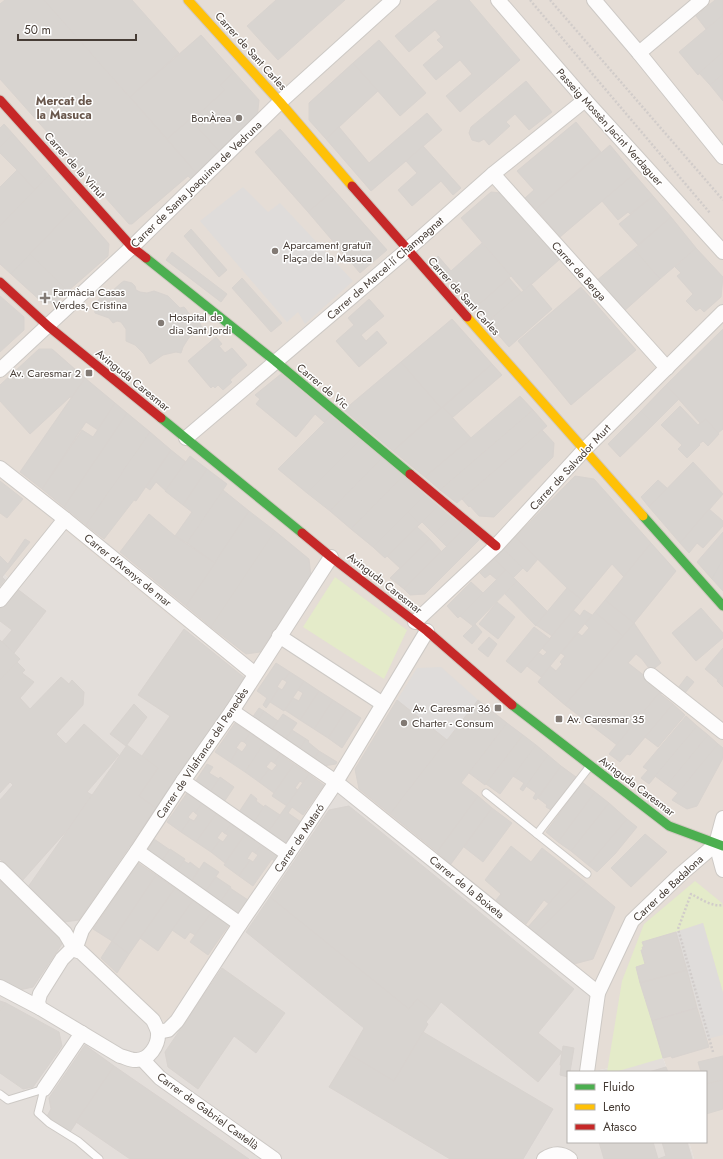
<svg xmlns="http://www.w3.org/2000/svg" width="723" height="1159" viewBox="0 0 723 1159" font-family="Jost,sans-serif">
  <rect width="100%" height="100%" fill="#f0ede9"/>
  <polygon fill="#e5ddd6" points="0,0 723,0 723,1159 694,1159 689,1142 706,1142 706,1072 668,1072 663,1058 589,1072 332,784 166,1024 73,936 9,579 0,570"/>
  <g fill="#e3deda">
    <polygon points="57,524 246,678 73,935 166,1024 332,783 595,994 584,1072 568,1072 568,1142 689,1142 694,1159 0,1159 0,570 9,579"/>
    <polygon points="663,1058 668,1072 589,1072"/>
  </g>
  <g fill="#e4ebc9">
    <polygon points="335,577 407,630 384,679 303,627"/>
    <polygon points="695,881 722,903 723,908 723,993 703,923 643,942 644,947 642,947 643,950 642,950 645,964 636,967 663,1058 615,1072 607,1072 622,981 644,924"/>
  </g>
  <g fill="#dfdcda">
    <polygon points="243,187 268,212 280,203 353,281 305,324 298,312 287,322 200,221"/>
    <polygon points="441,667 478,700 447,740 397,700 417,668"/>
    <polygon points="703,923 723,993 723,1035 707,1039 676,932"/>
  </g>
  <g fill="#d8d4d0" stroke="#d8d3cf">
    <polygon points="5,0 44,0 197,174 191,179 188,176 132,224 129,224 0,79 0,4"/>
    <polygon points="44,0 132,0 179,53 130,97"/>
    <polygon points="276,0 345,0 278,60 247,26"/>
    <polygon points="438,0 469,0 520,60 460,112 446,96 472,74 460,60 436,80 423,65 444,47 437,40 441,37 435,30 409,52 395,36"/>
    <polygon points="715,0 723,0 723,15 706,29 696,16"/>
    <polygon points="723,15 723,52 698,75 679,52"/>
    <polygon points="201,35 234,72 220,85 225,90 191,121 190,119 167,139 130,97"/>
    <polygon points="379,40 426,93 400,116 353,63"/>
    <polygon points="723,52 723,74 710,85 699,73"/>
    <polygon points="353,63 378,91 326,139 309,120 309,103"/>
    <polygon points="234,72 259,100 257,119 220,152 191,121 225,90 220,85"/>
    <polygon points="723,74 723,101 710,85"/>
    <polygon points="526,81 552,112 529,130 515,114 506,122 510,126 489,145 484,139 479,142 472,140 469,133 471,127"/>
    <polygon points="427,113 442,130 371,191 326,139 339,127 369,163"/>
    <polygon points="190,119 220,152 197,174 167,139"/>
    <polygon points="576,122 601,152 536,209 525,198 534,190 517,171"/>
    <polygon points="4,124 13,134 0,147 0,128"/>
    <polygon points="280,129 334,190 308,212 255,152"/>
    <polygon points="13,134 49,175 35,190 17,170 0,153 0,147"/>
    <polygon points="610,145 634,174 560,237 536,209"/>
    <polygon points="423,146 461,188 453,195 441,181 412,206 398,190 417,173 406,161"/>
    <polygon points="17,170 35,190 0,226 0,187"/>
    <polygon points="634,174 653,196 630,214 628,212 618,220 602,201"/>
    <polygon points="49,175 76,206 11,274 0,264 0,226"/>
    <polygon points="334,190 387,250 360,273 308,212"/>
    <polygon points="491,192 501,193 560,259 524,291 461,218"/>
    <polygon points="653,196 671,217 638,245 619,224"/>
    <polygon points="76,206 109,244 108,256 68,291 30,254"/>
    <polygon points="671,217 696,248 660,279 634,249"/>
    <polygon points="191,229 227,270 219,277 184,236"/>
    <polygon points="482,243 511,276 475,308 433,261 438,256 451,271"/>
    <polygon points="696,248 723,277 721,297 704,312 700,308 696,311 686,301 693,294 677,276 681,273 675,267"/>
    <polygon points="634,249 660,279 623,312 596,281"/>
    <polygon points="172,252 227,294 221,302 166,260"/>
    <polygon points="30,254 68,291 56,303 43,303 11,274"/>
    <polygon points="242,278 282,323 271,332 232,288"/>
    <polygon points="509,278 522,293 487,322 475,308"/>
    <polygon points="124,281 132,283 135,286 136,290 140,292 147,293 154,291 168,296 180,308 184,307 185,308 190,315 200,323 202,328 193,333 188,339 183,347 181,353 176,352 163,355 150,364 144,354 135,345 126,341 126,329 121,322 117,321 113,323 109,318 95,313 94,306 97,301 100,298 109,294 121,283"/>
    <polygon points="531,284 552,309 509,347 487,322"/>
    <polygon points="581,287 636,350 571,405 518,341"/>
    <polygon points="0,296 24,317 24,330 0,352"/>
    <polygon points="369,299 384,316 361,335 366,341 377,331 387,343 359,367 336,341 354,325 348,318"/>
    <polygon points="452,319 492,364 441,408 401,362"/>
    <polygon points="723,329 723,429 718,433 706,419 700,424 700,423 666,385"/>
    <polygon points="216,337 222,344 219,346 225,353 232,348 247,365 230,380 232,382 223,390 218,385 215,388 213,386 211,388 188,361"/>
    <polygon points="39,349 52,349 85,378 72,398 70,397 30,434 0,401 0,385"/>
    <polygon points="401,362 441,408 393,451 344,410"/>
    <polygon points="492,364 502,375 453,417 443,407"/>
    <polygon points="281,374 331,416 324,422 315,414 296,437 256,404 260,399 255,395"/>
    <polygon points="85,378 115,403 98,430 86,422 42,489 20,472"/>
    <polygon points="666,385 679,399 654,424 641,411"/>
    <polygon points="520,396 533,410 440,490 425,477"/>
    <polygon points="115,403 127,413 64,507 42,489 82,430 93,437"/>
    <polygon points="680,406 698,425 706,419 719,434 708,446 703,441 699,444 700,445 687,458 678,449 682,445 661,425"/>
    <polygon points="443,407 471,438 425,477 393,451"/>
    <polygon points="533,410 547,426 457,503 440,490"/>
    <polygon points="641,411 654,424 620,457 608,444"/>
    <polygon points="127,413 150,432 86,525 64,507"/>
    <polygon points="331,416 360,440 307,493 278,469"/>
    <polygon points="542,430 554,443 553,457 494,517 479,516 470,506 469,507 462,499"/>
    <polygon points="150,432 171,450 136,501 134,500 104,539 86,525"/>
    <polygon points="360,440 382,458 330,511 307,493"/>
    <polygon points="171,450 186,462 166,491 156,482 150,490 146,487"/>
    <polygon points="190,456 207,469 183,505 165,491"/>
    <polygon points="382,458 403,476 351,529 330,511"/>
    <polygon points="693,462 723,494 680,543 649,507"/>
    <polygon points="207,469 227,484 187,543 175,536 192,512 183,505"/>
    <polygon points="403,476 425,495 373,547 351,529"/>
    <polygon points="575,476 594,479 651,543 624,577 612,564 582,600 567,588 515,537"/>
    <polygon points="658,480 667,488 649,507 641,497"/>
    <polygon points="0,481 23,499 7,518 0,513"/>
    <polygon points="223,490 249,511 215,563 187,543"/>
    <polygon points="425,495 438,506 420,524 408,512"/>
    <polygon points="438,506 451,517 434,534 422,522"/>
    <polygon points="709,509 723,521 723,526 703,548 697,543 689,553 680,543"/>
    <polygon points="249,511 275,531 211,627 186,606"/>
    <polygon points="408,512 420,524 385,558 373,547"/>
    <polygon points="149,514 175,536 215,563 186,606 120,552"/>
    <polygon points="451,517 465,528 446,546 434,534"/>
    <polygon points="417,527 430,539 400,568 387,556"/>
    <polygon points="465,528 479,540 425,594 410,595 404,589"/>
    <polygon points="275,531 309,559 311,576 260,652 246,654 211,627"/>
    <polygon points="723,532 723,559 712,579 697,562"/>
    <polygon points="515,537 538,559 527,572 503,549"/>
    <polygon points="25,539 30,542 2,577 0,575 0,556 8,564"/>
    <polygon points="430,539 441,551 404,589 390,578"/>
    <polygon points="651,543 676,571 634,623 605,600"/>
    <polygon points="503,549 523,568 513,578 494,559"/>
    <polygon points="494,559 506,570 496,579 490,574 485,578 480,573"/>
    <polygon points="723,559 723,591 712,579"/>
    <polygon points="506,570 517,581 473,626 460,616"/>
    <polygon points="0,575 5,580 0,586"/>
    <polygon points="517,581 547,611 536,626 505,594"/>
    <polygon points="471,582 483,593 458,618 447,606"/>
    <polygon points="16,588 46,611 14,653 2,642 12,630 0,621 0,609"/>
    <polygon points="567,588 582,600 552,636 536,625"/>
    <polygon points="605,600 634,623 623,636 595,612"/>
    <polygon points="497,602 515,617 498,639 479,624"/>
    <polygon points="701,608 723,633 723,638 696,661 672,633"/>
    <polygon points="573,610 580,616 584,610 592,615 541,677 527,666 538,652 543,656 547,652 542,648"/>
    <polygon points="595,612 623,636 565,705 538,682 550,666 556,671 562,664 560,662 565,656 561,653 578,633 582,636 589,628 585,624"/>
    <polygon points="634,623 661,663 651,671 642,659 636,654 628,663 663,690 661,694 659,693 617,745 565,705"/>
    <polygon points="475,624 482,632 472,644 463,636"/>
    <polygon points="534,627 550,639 521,673 506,661"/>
    <polygon points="184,629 246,679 156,808 139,796 158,768 142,756 170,716 138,695"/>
    <polygon points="489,637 497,644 488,657 478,649"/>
    <polygon points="0,640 20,659 0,680"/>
    <polygon points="723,648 723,674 718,680 705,669"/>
    <polygon points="17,662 25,670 22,673 34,682 20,698 30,709 61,677 69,684 72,680 84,692 83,705 56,734 66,744 84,724 119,755 87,792 92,795 70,827 22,881 0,859 0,800 13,785 10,782 0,793 0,680"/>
    <polygon points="276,663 290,672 284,680 282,679 277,687 279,688 266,708 263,705 267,698 257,691"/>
    <polygon points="290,672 304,681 284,711 270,702 279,688 282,690 287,682 284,680"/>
    <polygon points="723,674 723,687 717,681"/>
    <polygon points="687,676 694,682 685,693 678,688"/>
    <polygon points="304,681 319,691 300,720 285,710 293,698 299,701 303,693 298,690"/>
    <polygon points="319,691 333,700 314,729 300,720"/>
    <polygon points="659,693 673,704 630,755 627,754 620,762 609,754"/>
    <polygon points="333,700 347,709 328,738 314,729"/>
    <polygon points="397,700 447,740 390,814 359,789 355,769"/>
    <polygon points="478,700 507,723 461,783 478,796 437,852 390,814"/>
    <polygon points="134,704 147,717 126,746 110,734"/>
    <polygon points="673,704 685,715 658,747 645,737"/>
    <polygon points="259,708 264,711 257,722 252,718"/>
    <polygon points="347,709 361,718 342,748 328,738"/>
    <polygon points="264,711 278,721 271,731 257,722"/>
    <polygon points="283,714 297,723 285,740 271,731"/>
    <polygon points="686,716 697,726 649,784 641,778 648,770 643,767"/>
    <polygon points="235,723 250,733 244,742 241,741 236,748 238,749 230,762 215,752"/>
    <polygon points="507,723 523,735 485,785 469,773"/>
    <polygon points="697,726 708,735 667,785 655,776"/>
    <polygon points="292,730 306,739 299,750 285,740"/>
    <polygon points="250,733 264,743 245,772 230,762 238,749 242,752 247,745 244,742"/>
    <polygon points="523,735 536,745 500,794 486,784"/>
    <polygon points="708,735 718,744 678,793 667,785"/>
    <polygon points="306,739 309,741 308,742 319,751 313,760 299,750"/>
    <polygon points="264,743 280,754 274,763 271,761 266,767 269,769 259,782 245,772"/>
    <polygon points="718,744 723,748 723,758 697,806 687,809 672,800"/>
    <polygon points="127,745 158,768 139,796 156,808 79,920 64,922 28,887"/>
    <polygon points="536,745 548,755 523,791 520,789 524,783 513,776"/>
    <polygon points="319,751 337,762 336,764 323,766 313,760"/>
    <polygon points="280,754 294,764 274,793 259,782 269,769 272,771 277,765 274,763"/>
    <polygon points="548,755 561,766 536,800 533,798 536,793 526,786"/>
    <polygon points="207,764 213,767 209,773 219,779 210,792 195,782"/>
    <polygon points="294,764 309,774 303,783 300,781 295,788 298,790 287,806 272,796"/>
    <polygon points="561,766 576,777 551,810 546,807 547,805 538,798"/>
    <polygon points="309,774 324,785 303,815 292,807 288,813 301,822 285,844 268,832"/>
    <polygon points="220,777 234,787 224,802 210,792"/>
    <polygon points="582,782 595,792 558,842 546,832"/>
    <polygon points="595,792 609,803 571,851 558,842"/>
    <polygon points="187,793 202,803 195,813 193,811 188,817 190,819 181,832 167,822"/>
    <polygon points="251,794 257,799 256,801 264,807 254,822 239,812"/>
    <polygon points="478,796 492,808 451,864 437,852"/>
    <polygon points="202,803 216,814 196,842 181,832 190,819 194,821 198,815 195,813"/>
    <polygon points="609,803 627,819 588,865 571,851"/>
    <polygon points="265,805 280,815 268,832 254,822"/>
    <polygon points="349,806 574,989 538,1033 562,1052 538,1082 441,1002 434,1012 417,999 409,1009 270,897 329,810"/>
    <polygon points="492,808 512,823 483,862 464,847"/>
    <polygon points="216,814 231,824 224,833 222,831 217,838 220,840 211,852 196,842"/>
    <polygon points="627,819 637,827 615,854 597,872 588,865"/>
    <polygon points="231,824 245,834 225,863 211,852 220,840 223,842 228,835 224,833"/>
    <polygon points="245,834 261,845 255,853 252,851 247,859 250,860 239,876 224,865"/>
    <polygon points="645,834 667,852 631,887 611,868"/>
    <polygon points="154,839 170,850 161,862 146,852"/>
    <polygon points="261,845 278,856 274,861 272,859 253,886 239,876 250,860 253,862 258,855 255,853"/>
    <polygon points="511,846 531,862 542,848 575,874 549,904 544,900 526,924 496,900 501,894 485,880"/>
    <polygon points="170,849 185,859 176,872 161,862"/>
    <polygon points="184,861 189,864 190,862 199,869 191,882 176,872"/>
    <polygon points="204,862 219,872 205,892 191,882"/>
    <polygon points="138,863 156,875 112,941 93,929"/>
    <polygon points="575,874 586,883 536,934 528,927"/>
    <polygon points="156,875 175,888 129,954 112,941"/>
    <polygon points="216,877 231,887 220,902 205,892"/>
    <polygon points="2,880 64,941 33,987 19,990 0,980 0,882"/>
    <polygon points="586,883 615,907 593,959 574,964 536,934"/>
    <polygon points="175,888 193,900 158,951 140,938"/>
    <polygon points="230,888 248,900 238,914 220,902"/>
    <polygon points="270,897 409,1009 417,999 434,1012 426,1022 428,1024 394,1081 349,1054 364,1028 246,932"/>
    <polygon points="193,900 211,913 195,935 190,932 185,939 172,930"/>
    <polygon points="211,913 229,925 208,955 190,942"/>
    <polygon points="676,932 687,970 640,983 636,967 645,964 641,950 643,950 642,947 644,947 642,942"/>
    <polygon points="112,941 129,954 117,973 101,958"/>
    <polygon points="222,968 285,1013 256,1053 234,1036 198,1089 168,1067 165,1052"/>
    <polygon points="687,970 697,1008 652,1021 640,983"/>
    <polygon points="0,1001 6,1003 0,1011"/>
    <polygon points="6,1003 59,1032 62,1046 33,1087 23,1089 0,1073 0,1011"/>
    <polygon points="697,1008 709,1047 672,1058 671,1056 663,1058 652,1021"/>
    <polygon points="423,1032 553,1109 523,1159 450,1159 329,1087 349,1054 394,1081"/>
    <polygon points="85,1045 114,1066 70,1132 46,1118 51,1109 49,1098"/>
    <polygon points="563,1046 574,1048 570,1072 568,1072 568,1077 560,1075 561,1065 560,1065"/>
    <polygon points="723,1056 723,1080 706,1084 706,1072 701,1072 698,1062"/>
    <polygon points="114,1066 249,1159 130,1159 76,1122"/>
    <polygon points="666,1067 668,1072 649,1072"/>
    <polygon points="723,1080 723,1109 706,1114 706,1084"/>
    <polygon points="599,1142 653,1142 658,1159 666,1156 662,1142 687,1142 692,1159 604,1159"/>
  </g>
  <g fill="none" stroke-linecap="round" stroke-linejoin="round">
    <defs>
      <g id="lane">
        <polyline points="486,793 587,874"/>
        <polyline points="537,834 590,766"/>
        <polyline points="0,1094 8,1100 44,1089 38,1113 49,1123 78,1141 99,1159"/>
      </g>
      <g id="street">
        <polyline points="498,0 585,100 723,252"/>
        <polyline points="594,0 639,53 723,157"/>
        <polyline points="639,53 702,0"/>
        <polyline points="493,174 667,368"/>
        <polyline points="0,370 132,247 280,102 393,0"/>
        <polyline points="186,438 407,250 493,174 585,100"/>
        <polyline points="0,468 65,519 255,674"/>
        <polyline points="0,600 65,519"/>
        <polyline points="415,622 496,546 584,450 723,312"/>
        <polyline points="279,636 383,704"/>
        <polyline points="651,675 723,732"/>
        <polyline points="232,711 336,782 598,993"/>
        <polyline points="183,781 288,854"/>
        <polyline points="723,818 716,844 723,870"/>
        <polyline points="137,851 240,924"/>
        <polyline points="0,869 65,933 75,950"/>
        <polyline points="75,950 82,930 137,851 183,781 232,711 331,557"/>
        <path d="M 75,950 L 81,952 L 153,1020 C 155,1024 157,1028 158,1032 C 159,1045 149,1061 135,1060 C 130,1060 125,1057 120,1056 L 40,1008 L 38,1002 L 40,994 L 62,959 L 70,951 Z"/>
        <polyline points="0,987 40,1008"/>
        <polyline points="158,1032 168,1030 177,1021 240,924 288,854 336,782 427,631"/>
        <polyline points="143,1060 160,1078 274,1159"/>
        <polyline points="587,1072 598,993 632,921 681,874 716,844"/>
        <polyline points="44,1089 82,1033"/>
        <path d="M 544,1159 C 553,1153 561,1152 570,1159"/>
      </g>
      <g id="fast">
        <polyline points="146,258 275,361 410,474"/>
        <polyline points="161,418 302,533"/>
        <polyline points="643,516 723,606"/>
        <polyline points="512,705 669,826 723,846"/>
      </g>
      <g id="slow">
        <polyline points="188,0 280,102 352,186"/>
        <polyline points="467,317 643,516"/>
      </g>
      <g id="jam">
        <polyline points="0,100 132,247 146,258"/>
        <polyline points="352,186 467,317"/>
        <polyline points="0,282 48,326 161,418"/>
        <polyline points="410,474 496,546"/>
        <polyline points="302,533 331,557 427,631 512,705"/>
      </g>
    </defs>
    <use href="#lane" stroke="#cdc9c5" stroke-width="9"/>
    <use href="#street" stroke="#cdc9c5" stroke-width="16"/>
    <use href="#fast" stroke="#d1c9c1" stroke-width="11"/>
    <use href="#slow" stroke="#d1c9c1" stroke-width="11"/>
    <use href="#jam" stroke="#d1c9c1" stroke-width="11"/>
    <g stroke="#d1ccca" stroke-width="2.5" stroke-dasharray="2 2" stroke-linecap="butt">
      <polyline points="530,0 710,213"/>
      <polyline points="550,0 723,200"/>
      <path d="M 713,1052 L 678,929 L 691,894 C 701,899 712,907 723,905"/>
    </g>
    <use href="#lane" stroke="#fdfcfc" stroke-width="7"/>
    <use href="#street" stroke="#fdfcfc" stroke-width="14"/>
    <use href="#fast" stroke="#4caf50" stroke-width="9"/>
    <use href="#slow" stroke="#ffc107" stroke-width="9"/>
    <use href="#jam" stroke="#c62828" stroke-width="9"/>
  </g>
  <g fill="#827a74" stroke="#fff" stroke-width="1.5">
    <circle cx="239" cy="118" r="4"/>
    <circle cx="275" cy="251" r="4"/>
    <path d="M43 292h4v4h4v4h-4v4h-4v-4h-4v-4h4z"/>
    <circle cx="161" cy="323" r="4"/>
    <rect x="85" y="369" width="8" height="8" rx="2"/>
    <rect x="494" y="704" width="8" height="8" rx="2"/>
    <rect x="555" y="715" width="8" height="8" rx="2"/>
    <circle cx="404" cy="723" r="4"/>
  </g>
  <g text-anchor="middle" stroke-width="3" stroke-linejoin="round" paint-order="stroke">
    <g font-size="11" fill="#463c35" stroke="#fff">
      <text transform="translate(251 51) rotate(48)" y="4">Carrer de Sant Carles</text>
      <text transform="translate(610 127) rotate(48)" y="4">Passeig Mossèn Jacint Verdaguer</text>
      <text transform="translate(75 165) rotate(48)" y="4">Carrer de la Virtut</text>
      <text transform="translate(196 184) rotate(-44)" y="4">Carrer de Santa Joaquima de Vedruna</text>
      <text transform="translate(385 268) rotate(-41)" y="4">Carrer de Marcel·lí Champagnat</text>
      <text transform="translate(579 271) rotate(48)" y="4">Carrer de Berga</text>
      <text transform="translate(464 296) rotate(48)" y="4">Carrer de Sant Carles</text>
      <text transform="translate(133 380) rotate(39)" y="4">Avinguda Caresmar</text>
      <text transform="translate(323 386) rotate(40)" y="4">Carrer de Vic</text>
      <text transform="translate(570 467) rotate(-47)" y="4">Carrer de Salvador Murt</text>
      <text transform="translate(128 570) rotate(39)" y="4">Carrer d'Arenys de mar</text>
      <text transform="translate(385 583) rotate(38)" y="4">Avinguda Caresmar</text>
      <text transform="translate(202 753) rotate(-56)" y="4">Carrer de Vilafranca del Penedès</text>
      <text transform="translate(637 786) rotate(37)" y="4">Avinguda Caresmar</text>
      <text transform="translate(299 838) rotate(-56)" y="4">Carrer de Mataró</text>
      <text transform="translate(467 887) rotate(39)" y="4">Carrer de la Boixeta</text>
      <text transform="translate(668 888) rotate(-43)" y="4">Carrer de Badalona</text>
      <text transform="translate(208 1111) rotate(36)" y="4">Carrer de Gabriel Castellà</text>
    </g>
    <g font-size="11" fill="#463c35" stroke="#fff" text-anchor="start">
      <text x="231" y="122" text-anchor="end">BonÀrea</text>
      <text x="283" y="249">Aparcament gratuït<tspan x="283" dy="13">Plaça de la Masuca</tspan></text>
      <text x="53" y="296">Farmàcia Casas<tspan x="53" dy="13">Verdes, Cristina</tspan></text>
      <text x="169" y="321">Hospital de<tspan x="169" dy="13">dia Sant Jordi</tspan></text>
      <text x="81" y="377" text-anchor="end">Av. Caresmar 2</text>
      <text x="490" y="712" text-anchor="end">Av. Caresmar 36</text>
      <text x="567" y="723">Av. Caresmar 35</text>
      <text x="412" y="727">Charter - Consum</text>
    </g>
    <g font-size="12" font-weight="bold" fill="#69574c" stroke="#fff">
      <text x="64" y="105">Mercat de<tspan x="64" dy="14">la Masuca</tspan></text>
    </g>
  </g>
  <rect x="567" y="1071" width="140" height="72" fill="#ffffff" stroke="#b5b1ae"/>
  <rect x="575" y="1084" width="20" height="6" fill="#4caf50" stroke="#b5b1ae"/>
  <text x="603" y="1091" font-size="12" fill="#463c35">Fluido</text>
  <rect x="575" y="1104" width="20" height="6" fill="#ffc107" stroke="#b5b1ae"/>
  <text x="603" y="1111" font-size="12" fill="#463c35">Lento</text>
  <rect x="575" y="1124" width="20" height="6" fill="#c62828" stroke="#b5b1ae"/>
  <text x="603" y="1131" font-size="12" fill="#463c35">Atasco</text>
  <path d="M18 34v6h118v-6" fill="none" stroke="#463c35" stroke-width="2"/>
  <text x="24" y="34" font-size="12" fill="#463c35" stroke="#ffffff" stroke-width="3" paint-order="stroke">50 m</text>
</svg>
